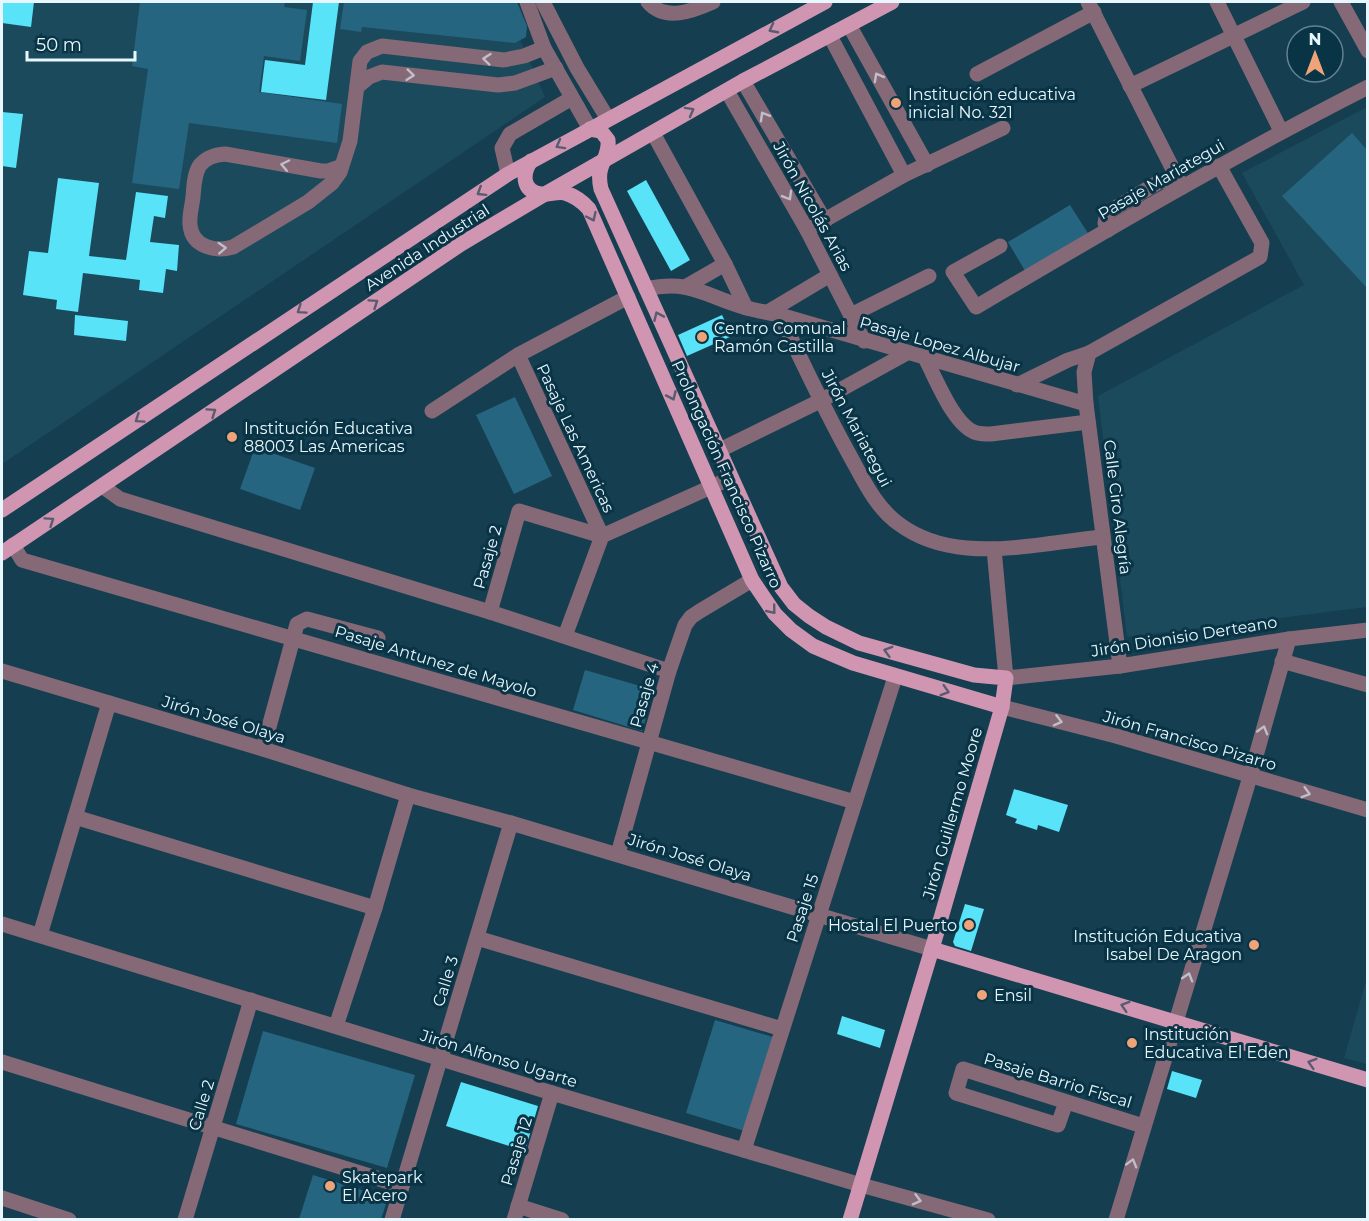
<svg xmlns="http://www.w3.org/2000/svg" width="1369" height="1221" viewBox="0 0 1369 1221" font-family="Montserrat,sans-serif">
  <rect width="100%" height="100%" fill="#153e50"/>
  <g fill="#1b4a5d">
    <polygon points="2,2 504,2 545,97 2,464"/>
    <polygon points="1365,108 1368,111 1367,607 1127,637 1098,396 1304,285 1242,173"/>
    <polygon points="1367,978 1368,1064 1367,1064 1344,1058"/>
  </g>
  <g fill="#266580">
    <polygon points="140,2 285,2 284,7 307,10 300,61 264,56 259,92 342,104 337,143 189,123 179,189 132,183 148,69 132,66"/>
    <polygon points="344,2 517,2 527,26 526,37 515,43 362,27 361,32 340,29"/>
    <polygon points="1352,133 1367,150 1367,288 1282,196"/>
    <polygon points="1070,205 1091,238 1028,276 1008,242"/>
    <polygon points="515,397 552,476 514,494 476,415"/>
    <polygon points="255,447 315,468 300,510 240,489"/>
    <polygon points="585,670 654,690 642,731 573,710"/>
    <polygon points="715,1020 776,1038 748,1132 686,1113"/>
    <polygon points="263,1031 415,1075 387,1168 236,1124"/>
    <polygon points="313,1175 388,1198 381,1219 299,1219"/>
  </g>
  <g fill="#58e3f9">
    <polygon points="2,2 34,2 31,27 2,23"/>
    <polygon points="313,2 339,2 326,100 261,92 265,60 305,65"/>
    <polygon points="2,112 23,114 16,168 2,166"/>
    <polygon points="58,178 99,183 89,256 126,260 136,192 168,196 165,218 154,216 150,242 179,245 177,271 166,269 163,293 139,290 140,280 83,273 78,312 56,309 57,300 23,295 29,251 48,253"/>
    <polygon points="646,180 690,260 671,271 627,191"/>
    <polygon points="75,315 128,321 126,341 74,335"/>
    <polygon points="722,315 732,336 687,356 678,335"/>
    <polygon points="1014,789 1068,805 1059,832 1038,825 1037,830 1015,823 1017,819 1006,815"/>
    <polygon points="965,904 984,909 971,951 955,946 953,942"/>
    <polygon points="842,1016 885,1030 880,1048 837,1034"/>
    <polygon points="1172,1071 1202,1080 1196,1098 1167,1089"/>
    <polygon points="461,1082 538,1106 525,1151 446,1126"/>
  </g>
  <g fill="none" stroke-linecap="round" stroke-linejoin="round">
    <g stroke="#856976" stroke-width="15">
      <polyline points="527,2 544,48 590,129"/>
      <polyline points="543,2 577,68 608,119"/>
      <path d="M 648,2 C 665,22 693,11 713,2"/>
      <polyline points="1088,2 1182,187"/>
      <polyline points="1217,2 1281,131"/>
      <polyline points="1341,2 1368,51"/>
      <polyline points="849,25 927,165"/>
      <polyline points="830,36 904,175"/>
      <polyline points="977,74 1094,12"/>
      <polyline points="743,81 825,221"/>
      <polyline points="1130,86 1303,2"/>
      <polyline points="357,87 369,77 382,72 498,85 515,83 556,68"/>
      <polyline points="727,91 807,230 864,341"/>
      <polyline points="653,133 725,264 746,308"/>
      <path d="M 342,166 L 328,171 L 321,171 L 225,154 C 215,155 207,157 200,165 C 194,174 194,186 193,197 C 192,206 189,216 190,225 C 192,247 215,252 233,247 L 308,202 L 332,183 L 340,172 L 350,141 L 360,61 L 367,52 L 382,46 L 504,60 L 524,56 L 544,48"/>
      <polyline points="508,174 502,148 510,134 572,98"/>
      <polyline points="807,230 904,175 1003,128"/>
      <polyline points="1108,230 1105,223 1107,213 1159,182 1178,179"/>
      <path d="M 1000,246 L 953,272 L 976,307 C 1105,231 1234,155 1368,87"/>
      <polyline points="685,287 725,264"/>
      <path d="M 646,289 C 692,279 706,297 747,308 C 758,311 769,313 780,315 L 1086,404"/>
      <polyline points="768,312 830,275"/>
      <path d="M 780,315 C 802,362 824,409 849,454 C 863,479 875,507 899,524 C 918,538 943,546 967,548 C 1010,552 1060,541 1103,537"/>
      <polyline points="851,315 929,276"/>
      <polyline points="1089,353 1084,372 1086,404 1120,666"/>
      <polyline points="518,355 602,536"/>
      <path d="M 925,358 C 936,378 954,427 977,433 C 981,434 987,434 991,434 L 1088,422"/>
      <polyline points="1017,385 1068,360 1089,353 1260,257 1262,243 1219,166"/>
      <polyline points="432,411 518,355 628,297"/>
      <polyline points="718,451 820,401 907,353"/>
      <polyline points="102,486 120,499 490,612 669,671"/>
      <polyline points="13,545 22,560 855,802"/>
      <polyline points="994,549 1006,678 1120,666 1289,639 1368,630"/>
      <polyline points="490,612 519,511 602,536"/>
      <polyline points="565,636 602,536 731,478"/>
      <polyline points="1282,661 1368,685"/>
      <polyline points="2,671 263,749 408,795 511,823 932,949"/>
      <polyline points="1002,707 1116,736 1368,810"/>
      <polyline points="263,749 297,624 307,619 378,638"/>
      <polyline points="75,817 375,908"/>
      <polyline points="618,854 669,671 685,625 691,617 700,611 752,580"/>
      <polyline points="2,924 552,1093 861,1185 988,1220"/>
      <polyline points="40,935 109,703"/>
      <polyline points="477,938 782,1029"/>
      <polyline points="336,1026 375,908 408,795"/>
      <polyline points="2,1062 402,1186"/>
      <polyline points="1066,1102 1058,1125 956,1093 963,1069 1143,1126"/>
      <polyline points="744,1150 895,677"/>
      <polyline points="2,1198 69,1220"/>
      <polyline points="518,1206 562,1220"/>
      <polyline points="185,1220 251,1000"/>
      <polyline points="392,1220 511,823"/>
      <polyline points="514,1220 552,1093"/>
      <polyline points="1116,1220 1250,777 1289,639"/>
    </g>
    <g stroke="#d096b1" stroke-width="15">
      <path d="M 590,129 L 601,131 L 608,140 C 610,160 595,163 601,189 L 781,587 L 794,604 L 809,616 L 826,627 L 859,643 L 974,675 L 1006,678 L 1002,707 L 932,949 L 850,1220"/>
      <path d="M 531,161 C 522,173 522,192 541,194 C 549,195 557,191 565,193 C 575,196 582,201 589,209 L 752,580 L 775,614 L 791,630 L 813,646 L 853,663 L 1002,707"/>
      <polyline points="2,510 508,174 825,2"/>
      <polyline points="2,553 461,244 545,194 743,81 892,2"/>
      <polyline points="932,949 1368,1080"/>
    </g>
  </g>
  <defs><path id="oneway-chevron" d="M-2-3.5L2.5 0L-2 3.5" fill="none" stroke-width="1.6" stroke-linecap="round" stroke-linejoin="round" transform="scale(1.5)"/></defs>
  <g stroke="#595b70">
    <use href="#oneway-chevron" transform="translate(773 29) rotate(152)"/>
    <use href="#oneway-chevron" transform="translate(690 111) rotate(-29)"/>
    <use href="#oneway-chevron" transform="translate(560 145) rotate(151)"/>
    <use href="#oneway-chevron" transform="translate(481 192) rotate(148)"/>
    <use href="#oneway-chevron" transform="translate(592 217) rotate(65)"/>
    <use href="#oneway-chevron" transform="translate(374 303) rotate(-34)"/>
    <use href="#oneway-chevron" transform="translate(301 310) rotate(146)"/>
    <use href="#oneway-chevron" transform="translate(658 316) rotate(-114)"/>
    <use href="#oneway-chevron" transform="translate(672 396) rotate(66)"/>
    <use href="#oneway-chevron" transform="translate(212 412) rotate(-34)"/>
    <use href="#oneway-chevron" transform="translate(139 419) rotate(146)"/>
    <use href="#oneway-chevron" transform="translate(50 521) rotate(-34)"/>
    <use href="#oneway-chevron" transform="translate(772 610) rotate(51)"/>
    <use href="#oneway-chevron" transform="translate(888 651) rotate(-164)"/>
    <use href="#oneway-chevron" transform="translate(945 691) rotate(17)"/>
    <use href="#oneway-chevron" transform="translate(1125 1006) rotate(-163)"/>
    <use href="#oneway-chevron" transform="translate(1312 1063) rotate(-163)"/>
  </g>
  <g stroke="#c0bec8">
    <use href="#oneway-chevron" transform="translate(487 59) rotate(-174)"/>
    <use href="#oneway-chevron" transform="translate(410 75) rotate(6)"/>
    <use href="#oneway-chevron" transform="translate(878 77) rotate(-119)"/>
    <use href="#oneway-chevron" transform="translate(764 116) rotate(-120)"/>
    <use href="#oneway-chevron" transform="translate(285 165) rotate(-168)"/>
    <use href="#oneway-chevron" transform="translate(788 196) rotate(60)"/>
    <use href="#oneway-chevron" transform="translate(222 248) rotate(-3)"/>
    <use href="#oneway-chevron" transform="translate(1058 721) rotate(14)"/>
    <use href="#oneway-chevron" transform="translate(1263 730) rotate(-74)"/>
    <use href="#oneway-chevron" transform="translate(1306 793) rotate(16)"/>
    <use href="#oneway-chevron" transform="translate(1188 977) rotate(-73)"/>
    <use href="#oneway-chevron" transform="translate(1132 1163) rotate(-74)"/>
    <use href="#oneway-chevron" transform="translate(917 1200) rotate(15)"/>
  </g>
  <g fill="#efa378" stroke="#093445" stroke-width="2">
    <circle cx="896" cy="103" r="6"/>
    <circle cx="702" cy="337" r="6"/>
    <circle cx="232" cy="437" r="6"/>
    <circle cx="969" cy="925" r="6"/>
    <circle cx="1254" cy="945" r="6"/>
    <circle cx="982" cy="995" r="6"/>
    <circle cx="1132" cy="1043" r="6"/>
    <circle cx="330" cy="1186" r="6"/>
  </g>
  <g text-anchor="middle" stroke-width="6" stroke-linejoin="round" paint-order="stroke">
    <g font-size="16" fill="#e8f7fe" stroke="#093445" text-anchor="start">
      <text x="908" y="100">Institución educativa<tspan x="908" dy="18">inicial No. 321</tspan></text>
      <text x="714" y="334">Centro Comunal<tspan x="714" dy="18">Ramón Castilla</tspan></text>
      <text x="244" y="434">Institución Educativa<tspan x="244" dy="18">88003 Las Americas</tspan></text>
      <text x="957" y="931" text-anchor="end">Hostal El Puerto</text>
      <text x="1242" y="942" text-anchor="end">Institución Educativa<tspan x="1242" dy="18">Isabel De Aragon</tspan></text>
      <text x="994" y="1001">Ensil</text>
      <text x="1144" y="1040">Institución<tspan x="1144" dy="18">Educativa El Eden</tspan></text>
      <text x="342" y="1183">Skatepark<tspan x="342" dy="18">El Acero</tspan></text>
    </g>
    <g font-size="16" fill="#e8f7fe" stroke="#093445">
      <text transform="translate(1161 179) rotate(-30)" y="6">Pasaje Mariategui</text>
      <text transform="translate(813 206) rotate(61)" y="6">Jirón Nicolás Arias</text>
      <text transform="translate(427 247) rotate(-33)" y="6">Avenida Industrial</text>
      <text transform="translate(940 344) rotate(16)" y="6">Pasaje Lopez Albujar</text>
      <text transform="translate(857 428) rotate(62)" y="6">Jirón Mariategui</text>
      <text transform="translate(576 438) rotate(65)" y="6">Pasaje Las Americas</text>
      <text transform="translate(727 474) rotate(66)" y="6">Prolongación Francisco Pizarro</text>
      <text transform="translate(1118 507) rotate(83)" y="6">Calle Ciro Alegría</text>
      <text transform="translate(487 557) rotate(-74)" y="6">Pasaje 2</text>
      <text transform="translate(1184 636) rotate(-9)" y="6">Jirón Dionisio Derteano</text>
      <text transform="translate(436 661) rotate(17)" y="6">Pasaje Antunez de Mayolo</text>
      <text transform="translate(644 695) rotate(-74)" y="6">Pasaje 4</text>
      <text transform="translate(224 719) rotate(17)" y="6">Jirón José Olaya</text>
      <text transform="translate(1190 740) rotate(16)" y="6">Jirón Francisco Pizarro</text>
      <text transform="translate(952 813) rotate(-74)" y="6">Jirón Guillermo Moore</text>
      <text transform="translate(690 857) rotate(17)" y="6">Jirón José Olaya</text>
      <text transform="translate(802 908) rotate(-72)" y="6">Pasaje 15</text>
      <text transform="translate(445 981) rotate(-73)" y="6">Calle 3</text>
      <text transform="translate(499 1058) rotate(17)" y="6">Jirón Alfonso Ugarte</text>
      <text transform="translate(1058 1080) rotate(17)" y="6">Pasaje Barrio Fiscal</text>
      <text transform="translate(201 1105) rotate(-73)" y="6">Calle 2</text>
      <text transform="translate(516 1151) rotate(-73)" y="6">Pasaje 12</text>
    </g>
  </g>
  <rect width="1369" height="1221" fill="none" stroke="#e8f7fe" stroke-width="6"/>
  <g transform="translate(1315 54)"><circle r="28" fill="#093445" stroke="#62828f" stroke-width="1.5"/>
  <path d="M0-4.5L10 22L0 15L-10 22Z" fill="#efa378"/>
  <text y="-9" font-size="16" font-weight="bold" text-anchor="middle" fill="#e8f7fe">N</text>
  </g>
  <path d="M27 51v9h108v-9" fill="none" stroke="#e8f7fe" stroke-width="3"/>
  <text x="36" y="51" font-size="18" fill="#e8f7fe" stroke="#093445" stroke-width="4.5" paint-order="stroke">50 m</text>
</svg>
